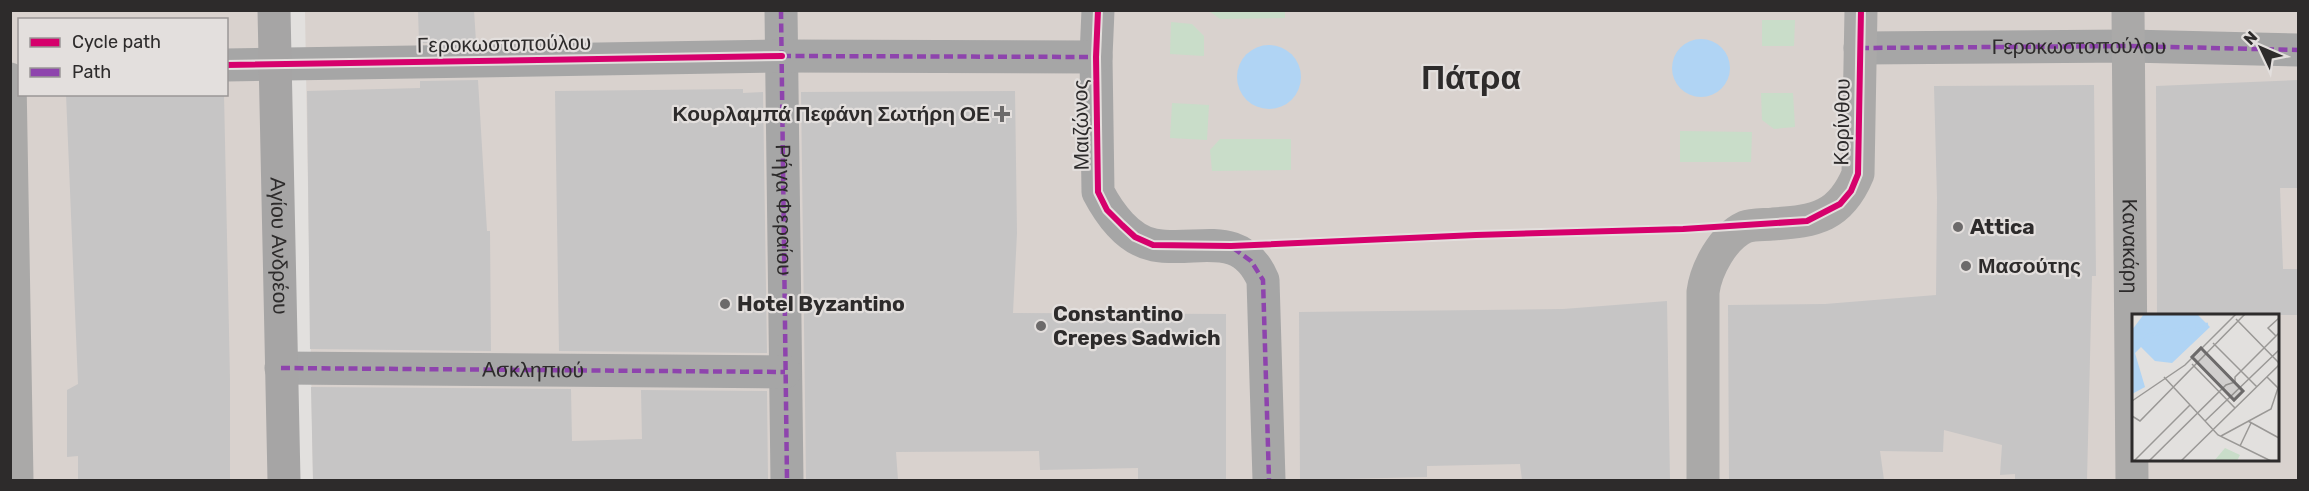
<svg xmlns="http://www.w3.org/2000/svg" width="2309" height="491" viewBox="0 0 2309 491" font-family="Rubik,sans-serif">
  <rect width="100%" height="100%" fill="#e2e0de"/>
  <g fill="#d9d2ce" fill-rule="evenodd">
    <path d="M 10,11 L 274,11 L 284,480 L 17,480 ZM 20,20 L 226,20 L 226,94 L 20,94 Z"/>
    <path d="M 305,11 L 2298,11 L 2298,480 L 313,480 ZM 2134,316 L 2278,316 L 2278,460 L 2134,460 Z"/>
  </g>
  <g fill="#c9ddc9">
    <polygon points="1209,11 1285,11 1285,18 1220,19"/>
    <polygon points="1762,20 1795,20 1794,46 1762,46"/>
    <polygon points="1171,22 1192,24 1204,36 1204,56 1170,54"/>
    <polygon points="1761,93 1793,93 1795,127 1774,129 1762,120"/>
    <polygon points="1172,103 1209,105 1207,140 1170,138"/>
    <polygon points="1680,131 1752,132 1751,162 1680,162"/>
    <polygon points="1220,139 1291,139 1291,170 1212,171 1210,150"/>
  </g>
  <g fill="#b0d4f4">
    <circle cx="1701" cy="68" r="29"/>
    <circle cx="1269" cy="77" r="32"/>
  </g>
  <g fill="#c6c5c5">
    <polygon points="418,10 474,10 476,42 419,43"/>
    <polygon points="478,80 487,231 490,231 491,351 310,349 307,91 420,88 420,81"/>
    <polygon points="2298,80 2298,188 2280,188 2283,269 2298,269 2298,315 2157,315 2156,86"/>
    <polygon points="2094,85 2096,276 2092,276 2087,480 2015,480 2015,474 2000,475 2002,445 1944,430 1943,452 1880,451 1884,480 1729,480 1728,305 1825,304 1936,295 1937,198 1934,86"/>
    <polygon points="743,89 743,93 763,92 767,353 559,351 555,91"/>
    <polygon points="1015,91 1017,233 1013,313 1226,314 1226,480 1138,480 1138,468 1040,470 1039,451 896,452 898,480 806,480 801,92"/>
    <polygon points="66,94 224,94 230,379 230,480 78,480 78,456 67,457 67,390 78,384"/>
    <polygon points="1667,301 1670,480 1522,480 1520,464 1427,466 1427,477 1300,480 1299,312 1563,309"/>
    <polygon points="311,387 571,389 572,441 642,439 641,390 767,391 768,480 313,480"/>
  </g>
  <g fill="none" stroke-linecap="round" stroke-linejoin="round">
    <g stroke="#a6a6a6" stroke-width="33">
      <path id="s1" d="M 781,10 L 787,480"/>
      <path d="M 1098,10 L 1096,57 L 1098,192 C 1109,213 1128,240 1154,245 C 1197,253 1240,227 1263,280 L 1269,480"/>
      <path id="s2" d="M 1860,48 L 2129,46 L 2298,50"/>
      <polyline points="226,65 782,56 1096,57"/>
      <path id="s3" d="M 281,368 L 785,372"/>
    </g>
    <path stroke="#a6a5a5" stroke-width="33" id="s4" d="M 274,10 L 284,480"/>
    <g stroke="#aaa9a8" stroke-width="33">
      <path id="s5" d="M 2128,10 L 2132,480"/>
      <polyline points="10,79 17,480"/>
      <path d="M 1703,480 L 1703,292 C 1706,269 1723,237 1745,227 C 1753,224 1765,225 1773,224 C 1816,221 1840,217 1858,174 L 1861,10"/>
    </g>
    <g stroke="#8e44ad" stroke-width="4.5" stroke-dasharray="9 4.5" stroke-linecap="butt">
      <polyline points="781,10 787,480"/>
      <polyline points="1860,48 2129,46 2298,50"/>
      <polyline points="782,56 1096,57"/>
      <polyline points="1233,248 1251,261 1263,280 1269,480"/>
      <polyline points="281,368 785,372"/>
    </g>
    <defs>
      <g id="cycleway">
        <polyline points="1098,10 1096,57 1098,192 1107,210 1122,225 1135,237 1153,245 1231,246 1476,235 1683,229 1807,221 1840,204 1851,191 1858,174 1861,10"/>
        <polyline points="226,65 782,56"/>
      </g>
    </defs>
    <use href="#cycleway" stroke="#e3dfdd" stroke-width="10"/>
    <use href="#cycleway" stroke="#d6006c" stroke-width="6"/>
  </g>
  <g fill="#6c6a6a" stroke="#e3dfdd" stroke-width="2">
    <path d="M999 105h6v6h6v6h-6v6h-6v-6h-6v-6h6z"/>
    <circle cx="1958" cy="227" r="6"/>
    <circle cx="1966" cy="266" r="6"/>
    <circle cx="725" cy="304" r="6"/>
    <circle cx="1041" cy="326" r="6"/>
  </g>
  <g text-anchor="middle" stroke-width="4.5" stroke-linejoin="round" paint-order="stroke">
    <g font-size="21" fill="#2d2b2b" stroke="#e3dfdd">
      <text transform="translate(504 44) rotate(-1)" y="7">Γεροκωστοπούλου</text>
      <text dy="7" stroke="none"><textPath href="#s2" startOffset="219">Γεροκωστοπούλου</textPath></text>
      <text transform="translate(1842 122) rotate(-89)" y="7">Κορίνθου</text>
      <text transform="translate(1081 125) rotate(-91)" y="7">Μαιζώνος</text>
      <text dy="7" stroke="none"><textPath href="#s1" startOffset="200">Ρήγα Φεραίου</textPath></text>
      <text dy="7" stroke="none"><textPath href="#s5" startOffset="236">Κανακάρη</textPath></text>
      <text dy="7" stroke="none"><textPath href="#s4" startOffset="236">Αγίου Ανδρέου</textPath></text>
      <text dy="7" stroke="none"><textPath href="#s3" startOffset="252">Ασκληπιού</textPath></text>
    </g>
    <g font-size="21" font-weight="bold" fill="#2d2b2b" stroke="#e3dfdd" text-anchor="start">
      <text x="990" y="121" text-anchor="end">Κουρλαμπά Πεφάνη Σωτήρη ΟΕ</text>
      <text x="1970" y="234">Attica</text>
      <text x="1978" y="273">Μασούτης</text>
      <text x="737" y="311">Hotel Byzantino</text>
      <text x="1053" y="321">Constantino<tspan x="1053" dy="24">Crepes Sadwich</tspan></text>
    </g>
    <g font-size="33" font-weight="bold" fill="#2d2b2b" stroke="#e3dfdd">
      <text x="1471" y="89">Πάτρα</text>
    </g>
  </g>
  <g transform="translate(2132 314)">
    <rect width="147" height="147" fill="#e2e0de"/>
    <path d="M 93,134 L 108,141 L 105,147 L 82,147 Z" fill="#c9ddc9"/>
    <path d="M 12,0 L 65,0 L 78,13 L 40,49 L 23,47 L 9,33 L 3,39 L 13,73 L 0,80 L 0,16 Z" fill="#b0d4f4"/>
    <path fill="none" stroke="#b0d4f4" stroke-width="3" d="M 0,30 L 13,22 L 76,10"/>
    <path fill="none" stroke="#9a9896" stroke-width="1.5" d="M 104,5 L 147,49M 144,22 L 136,14 L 147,4M 81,29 L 125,73M 60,50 L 103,94M 32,63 L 86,121 L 139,147M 0,87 L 53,51 L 104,0M 0,102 L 8,107 L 113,0M 73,107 L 147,36M 116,107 L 147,124M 89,122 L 139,95 L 146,74 L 135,63M 108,132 L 119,109M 2,147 L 58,91M 17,147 L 94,71 L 103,68 L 103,63 L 147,19M 49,147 L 147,51"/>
    <path fill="#6c6a6a" fill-opacity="0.15" stroke="#6c6a6a" stroke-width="3" d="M 69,34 L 111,77 L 102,86 L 60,43 Z"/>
    <rect width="147" height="147" fill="none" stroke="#2d2b2b" stroke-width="3"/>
  </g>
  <rect width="2309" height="491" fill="none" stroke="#2d2b2b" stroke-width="24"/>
  <rect x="18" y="18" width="210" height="78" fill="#e3dfdd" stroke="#9a9796" stroke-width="1.5"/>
  <rect x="30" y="38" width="30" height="9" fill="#d6006c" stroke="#9a9796" stroke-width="1.5"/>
  <text x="72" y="48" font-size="18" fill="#2d2b2b">Cycle path</text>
  <rect x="30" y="68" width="30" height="9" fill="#8e44ad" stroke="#9a9796" stroke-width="1.5"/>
  <text x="72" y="78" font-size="18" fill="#2d2b2b">Path</text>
  <g transform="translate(2261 48) rotate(314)" stroke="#e3dfdd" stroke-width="4.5" paint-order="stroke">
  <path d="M0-4.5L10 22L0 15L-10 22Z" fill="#2d2b2b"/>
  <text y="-9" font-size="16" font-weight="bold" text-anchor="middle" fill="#2d2b2b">N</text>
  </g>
</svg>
